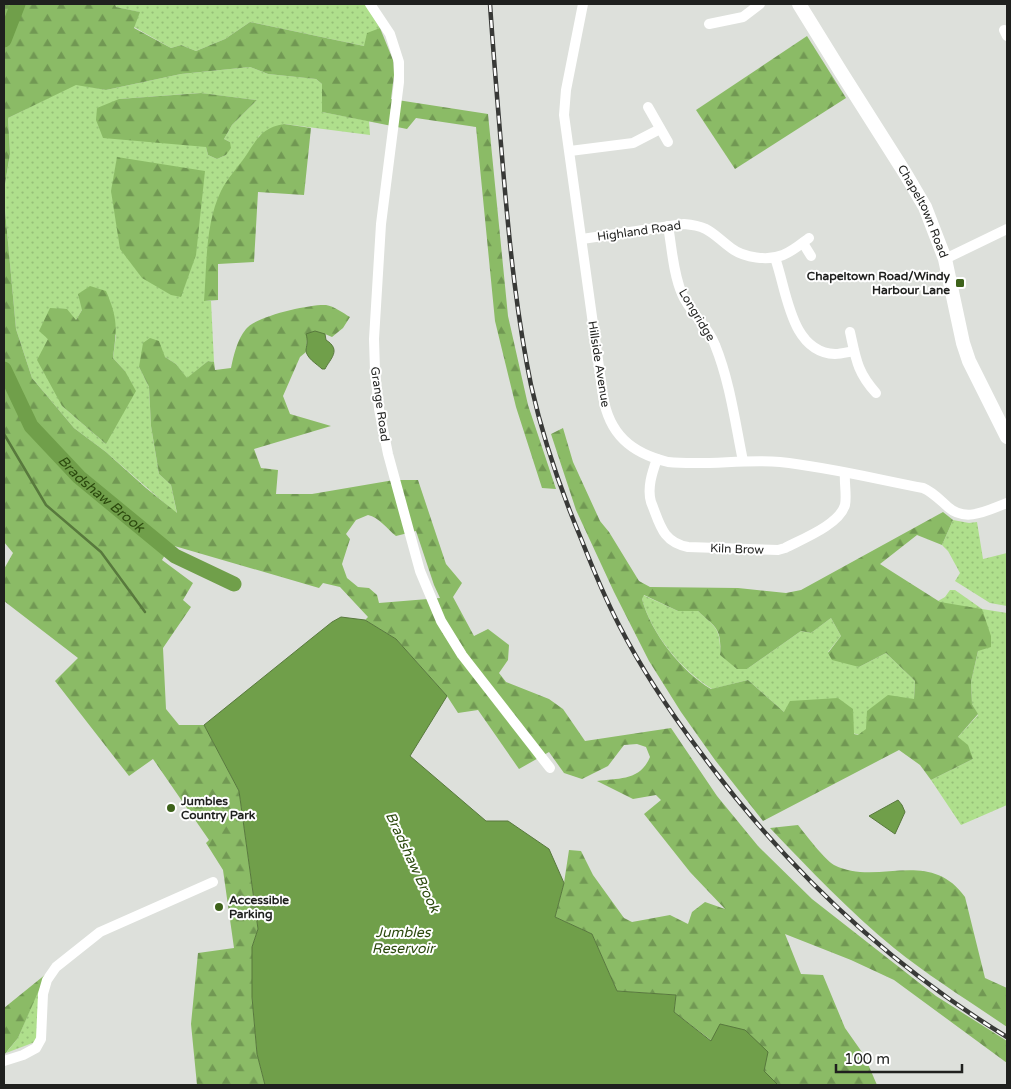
<svg xmlns="http://www.w3.org/2000/svg" width="1011" height="1089" viewBox="0 0 1011 1089" font-family="'Varela Round',sans-serif">
  <defs>
    <pattern id="grass-dots" width="8" height="8" patternUnits="userSpaceOnUse" patternTransform="scale(1.25)"><rect width="8" height="8" fill="#afdf8c"/><path d="M2 2h.1M6 6h.1" fill="none" stroke="#96bf78" stroke-width="1.8" stroke-linecap="round"/></pattern>
    <pattern id="forest-firs" width="22" height="20" patternUnits="userSpaceOnUse" patternTransform="scale(1.25)"><rect width="22" height="20" fill="#8bbb66"/><path d="M5 1l3.5 6h-7zM16 11l3.5 6h-7z" fill="#719853"/></pattern>
  </defs>
  <rect width="100%" height="100%" fill="#dde0db"/>
  <g fill="url(#grass-dots)" fill-rule="evenodd">
    <polygon points="115,4 365,4 380,28 364,46 250,22 225,39 196,51 181,45 171,48 134,27 139,12 116,7"/>
    <path d="M 250,67 L 268,74 L 316,79 L 322,84 L 322,112 L 369,121 L 370,135 L 284,124 L 259,136 L 205,301 L 211,301 L 214,362 L 208,361 L 187,379 L 176,364 L 165,357 L 139,367 L 149,387 L 151,426 L 159,474 L 171,485 L 177,514 L 106,452 L 74,428 L 32,378 L 16,329 L 4,199 L 4,190 L 10,154 L 8,118 L 76,84 L 106,90 L 181,74 ZM 200,93 L 257,100 L 232,125 L 224,139 L 230,142 L 226,155 L 217,159 L 208,155 L 206,147 L 119,99 ZM 82,310 L 116,335 L 113,358 L 125,371 L 106,444 L 62,406 L 48,339 L 76,320 Z"/>
    <polygon points="953,520 969,523 977,522 983,559 1007,553 1007,606 990,603 955,581 960,573 948,551 942,545"/>
    <polygon points="950,590 955,590 982,609 1007,613 1007,805 961,825 931,780 973,759 958,737 978,715 972,704 971,682 978,651 938,601 945,597"/>
    <path d="M 643,595 L 678,611 L 698,611 C 716,628 721,628 720,655 L 747,669 L 801,631 L 811,633 L 831,618 L 841,636 L 828,652 L 859,667 L 886,653 L 915,681 L 914,699 L 859,735 L 784,712 L 748,680 L 712,689 C 681,670 651,633 642,599 Z"/>
    <polygon points="42,981 38,1033 35,1042 6,1053 18,1038"/>
  </g>
  <g fill="url(#forest-firs)" fill-rule="evenodd">
    <polygon points="4,4 115,4 116,7 140,12 134,28 171,48 181,45 196,51 225,39 250,22 364,46 367,33 380,28 393,60 394,75 391,99 488,114 508,316 528,405 556,489 542,488 516,407 495,321 476,127 416,118 407,129 322,112 322,84 316,79 268,74 250,67 181,74 106,90 76,85 8,118 10,154 4,190"/>
    <polygon points="807,36 846,98 735,169 696,110"/>
    <polygon points="201,93 257,100 232,125 224,139 230,142 231,148 226,155 217,159 208,155 206,147 103,138 96,120 97,108 119,99"/>
    <path d="M 284,124 L 311,128 L 304,195 L 258,192 L 254,262 L 218,264 L 218,300 L 204,301 C 207,265 205,224 221,191 C 227,179 237,168 245,157 C 257,139 261,128 284,124 Z"/>
    <polygon points="117,157 205,171 196,255 181,297 171,295 142,278 120,249 111,191"/>
    <path d="M 4,199 L 16,329 L 32,378 L 74,428 L 106,452 L 146,488 L 177,513 L 171,485 L 159,474 L 151,426 L 149,387 L 139,367 L 143,343 L 150,338 L 159,341 L 165,357 L 176,364 L 187,378 L 208,361 L 214,362 L 215,370 L 231,368 C 234,354 237,340 246,329 C 256,316 310,304 326,305 C 334,306 343,313 350,317 L 343,328 L 332,337 L 325,334 L 307,339 L 306,352 L 300,357 L 283,396 L 290,414 L 331,426 L 254,449 L 261,468 L 278,470 L 276,494 L 312,494 L 394,480 L 418,480 L 446,564 L 462,583 L 453,597 L 474,636 L 488,629 L 509,645 L 508,660 L 499,673 L 506,682 L 549,699 L 563,709 L 585,741 L 671,728 L 717,796 L 758,846 L 812,899 L 936,996 L 1007,1041 L 1007,1063 L 894,980 L 851,960 L 785,934 L 801,974 L 823,975 L 845,1028 L 864,1055 L 877,1085 L 778,1085 L 764,1071 L 712,1041 L 674,1012 L 676,995 L 617,991 L 592,934 L 555,917 L 564,883 L 569,850 L 581,851 L 593,875 L 624,918 L 632,922 L 670,915 L 688,924 L 692,912 L 705,902 L 725,909 L 690,872 L 644,814 L 661,800 L 656,795 L 633,799 L 597,781 C 619,778 640,781 650,757 L 646,747 L 637,744 L 624,745 L 608,766 L 582,779 L 564,773 L 549,752 L 519,769 L 478,710 L 458,713 L 447,696 L 396,639 L 365,620 L 368,617 L 340,587 L 323,583 L 319,588 L 171,545 L 162,560 L 193,583 L 183,600 L 191,607 L 163,648 L 166,709 L 179,725 L 204,725 L 239,791 L 258,929 L 252,947 L 252,997 L 257,1054 L 265,1085 L 197,1085 L 191,1024 L 198,953 L 234,948 L 223,870 L 206,843 L 209,840 L 153,759 L 129,776 L 55,681 L 78,658 L 4,601 L 4,569 L 13,553 L 4,542 ZM 368,515 C 379,517 387,529 396,536 L 416,531 L 434,585 L 440,598 L 379,603 L 377,595 L 369,588 L 358,587 L 347,578 L 342,564 L 350,539 L 346,534 L 356,520 Z"/>
    <path d="M 90,286 L 106,291 C 118,319 117,328 113,358 L 125,371 L 136,391 L 106,444 L 62,406 L 37,360 L 48,339 L 39,331 L 50,308 L 67,309 L 76,320 L 82,310 L 78,294 Z"/>
    <path d="M 563,428 L 573,462 L 600,521 L 609,532 L 639,581 L 650,587 L 738,588 L 786,593 L 801,590 L 943,512 L 953,520 L 942,545 L 917,535 L 880,564 L 940,602 L 982,609 L 991,636 L 991,647 L 978,651 L 971,682 L 972,704 L 978,714 L 958,737 L 968,745 L 973,759 L 931,780 L 920,765 L 899,750 L 763,821 L 715,760 L 681,712 L 649,661 L 614,592 L 576,510 L 551,434 ZM 644,595 L 678,611 L 698,611 C 716,628 722,628 720,655 L 737,669 L 747,669 L 801,631 L 811,633 L 831,618 L 841,636 L 828,653 L 832,660 L 859,667 L 886,653 L 915,681 L 914,699 L 888,695 L 867,711 L 866,729 L 858,735 L 854,734 L 853,709 L 838,698 L 790,701 L 784,712 L 748,680 L 711,689 C 681,671 651,633 642,599 Z"/>
    <path d="M 798,825 C 806,835 825,860 834,865 C 877,887 929,847 965,897 L 985,978 L 1007,988 L 1007,1027 C 969,1001 930,977 894,948 C 849,911 809,869 770,828 Z"/>
    <polygon points="46,974 18,1038 4,1055 4,1008"/>
  </g>
  <g fill="#709f4a" stroke="#58793d">
    <path d="M 315,331 L 325,334 L 326,340 C 342,350 330,359 325,369 L 322,369 C 317,364 306,358 306,350 C 307,344 308,340 306,334 Z"/>
    <polygon points="341,617 365,620 396,639 447,696 410,756 486,821 508,821 549,849 564,883 555,917 592,934 617,991 676,995 674,1012 711,1041 720,1024 745,1030 768,1052 764,1071 778,1085 265,1085 257,1054 252,997 252,947 258,929 239,791 204,725 312,638 332,622"/>
    <polygon points="898,800 902,805 905,812 895,834 869,816"/>
  </g>
  <g fill="none" stroke-linecap="round" stroke-linejoin="round">
    <polyline stroke="#58793d" stroke-width="2.5" points="4,434 46,505 101,552 145,612"/>
    <g stroke="#709f4a" stroke-width="15">
      <polyline points="4,40 18,4"/>
      <path id="s1" d="M 4,369 L 31,426 L 79,477 L 175,556 L 234,584"/>
    </g>
    <g stroke="#fff" stroke-width="10">
      <polyline points="370,4 390,34 399,62 399,82 381,224 374,339 375,371 379,409 388,454 420,571 441,621 462,655 550,768"/>
      <path d="M 583,4 L 566,90 L 564,115 L 603,396 C 609,434 631,453 668,462 C 705,466 743,459 780,462 C 828,467 876,479 923,488 C 933,492 941,501 948,507 C 966,523 988,510 1007,503"/>
      <polyline points="709,24 743,17 760,4"/>
      <polyline points="1004,30 1007,36"/>
      <polyline points="648,107 668,142"/>
      <polyline points="570,151 633,143 660,129"/>
      <path d="M 668,226 C 672,248 673,273 682,294 C 690,313 708,326 715,345 C 730,382 735,422 743,461"/>
      <path d="M 582,239 L 684,224 C 710,226 712,234 731,248 C 744,258 768,261 783,255 C 793,251 801,244 809,238"/>
      <polyline points="803,243 811,256"/>
      <path d="M 775,258 C 787,290 790,352 835,354 C 841,354 848,352 854,351"/>
      <polyline points="945,259 1007,229"/>
      <path d="M 850,332 C 856,359 857,372 876,393"/>
      <path d="M 657,459 C 652,473 647,488 651,502 C 660,524 662,542 688,547 L 778,550 L 785,548 C 802,539 839,525 845,505 C 847,495 844,483 845,473"/>
      <polyline points="4,1061 23,1055 36,1048 41,1039 43,994 47,980 56,967 100,932 213,882"/>
    </g>
    <path stroke="#fff" stroke-width="14" id="s2" d="M 799,4 L 841,72 L 905,173 L 925,207 L 945,259 L 963,343 L 969,361 L 1007,437"/>
    <defs>
      <path id="rail" d="M 490,4 C 494,63 499,121 504,180 C 510,249 517,317 531,385 C 543,439 561,491 582,541 C 593,569 605,598 619,625 C 642,670 670,712 701,753 C 785,867 886,963 1007,1037"/>
    </defs>
    <use href="#rail" stroke="#383937" stroke-width="4.5"/>
    <use href="#rail" stroke="#fff" stroke-width="2.5" stroke-dasharray="8" stroke-linecap="butt"/>
  </g>
  <g fill="#3d621a" stroke="#fff" stroke-width="2">
    <rect x="955" y="278" width="10" height="10" rx="2.5"/>
    <circle cx="171" cy="808" r="5"/>
    <circle cx="219" cy="907" r="5"/>
  </g>
  <g text-anchor="middle" stroke-width="4" stroke-linejoin="round" paint-order="stroke">
    <g font-size="12" fill="#1f201e" stroke="#fff">
      <text dy="4" stroke="none"><textPath href="#s2" startOffset="242">Chapeltown Road</textPath></text>
      <text transform="translate(639 231) rotate(-8)" y="4">Highland Road</text>
      <text transform="translate(697 315) rotate(59)" y="4">Longridge</text>
      <text transform="translate(599 364) rotate(81)" y="4">Hillside Avenue</text>
      <text transform="translate(380 404) rotate(82)" y="4">Grange Road</text>
      <text transform="translate(737 549) rotate(2)" y="4">Kiln Brow</text>
    </g>
    <g font-size="12" font-weight="bold" fill="#1f201e" stroke="#fff" text-anchor="start">
      <text x="950" y="280" text-anchor="end">Chapeltown Road/Windy<tspan x="950" dy="14">Harbour Lane</tspan></text>
      <text x="181" y="805">Jumbles<tspan x="181" dy="14">Country Park</tspan></text>
      <text x="229" y="904">Accessible<tspan x="229" dy="14">Parking</tspan></text>
    </g>
    <g font-size="14" font-style="italic" fill="#2c4a0e" stroke="#fff">
      <text dy="5" stroke="none"><textPath href="#s1" startOffset="161">Bradshaw Brook</textPath></text>
      <text transform="translate(413 862) rotate(65)" y="5">Bradshaw Brook</text>
      <text x="403" y="937">Jumbles<tspan x="403" dy="16">Reservoir</tspan></text>
    </g>
  </g>
  <rect width="1011" height="1089" fill="none" stroke="#1f201e" stroke-width="10"/>
  <path d="M836 1064v8h126v-8" fill="none" stroke="#1f201e" stroke-width="2.5"/>
  <text x="844" y="1064" font-size="15" fill="#1f201e" stroke="#ffffff" stroke-width="4" paint-order="stroke">100 m</text>
</svg>
